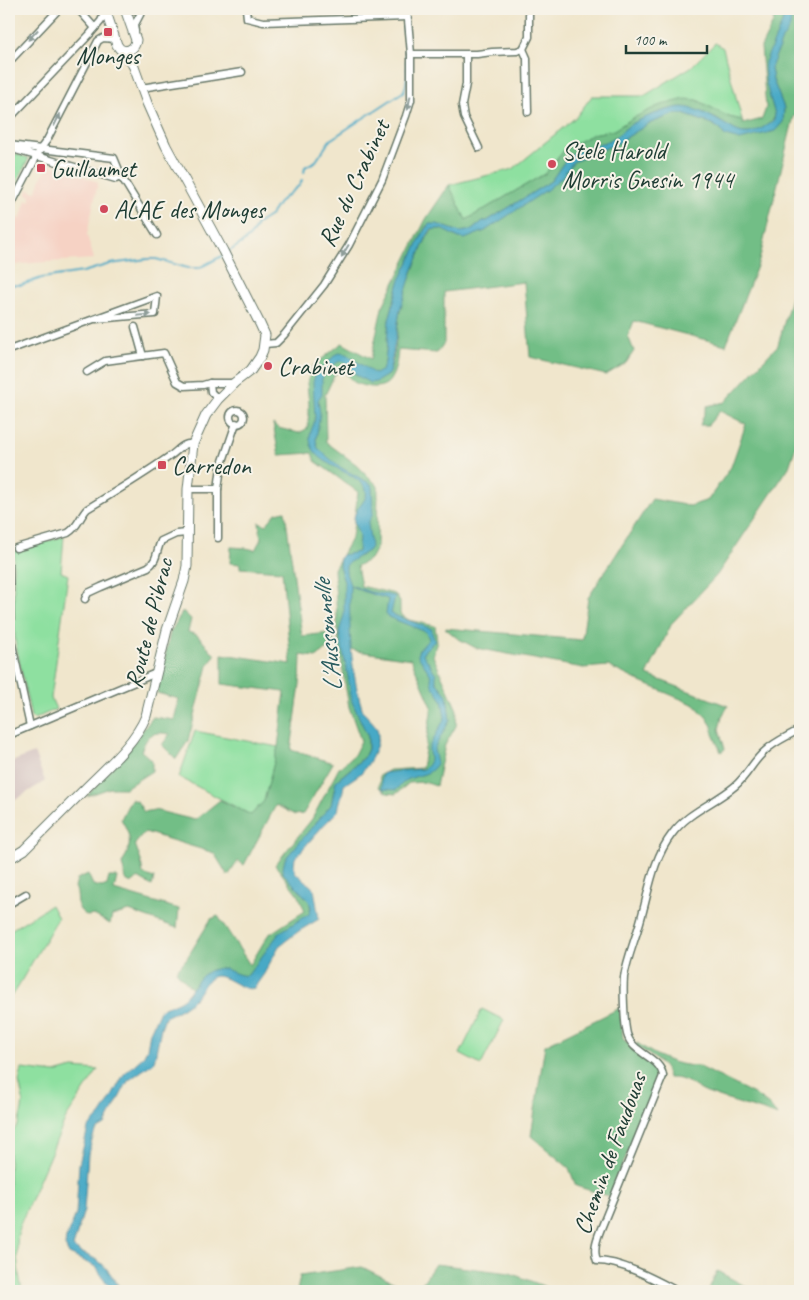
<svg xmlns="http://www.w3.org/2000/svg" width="809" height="1300" viewBox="0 0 809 1300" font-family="Caveat,sans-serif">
  <rect width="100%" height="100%" fill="#f7f3e8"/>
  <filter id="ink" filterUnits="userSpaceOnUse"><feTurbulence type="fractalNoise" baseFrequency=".02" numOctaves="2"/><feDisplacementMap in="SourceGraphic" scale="10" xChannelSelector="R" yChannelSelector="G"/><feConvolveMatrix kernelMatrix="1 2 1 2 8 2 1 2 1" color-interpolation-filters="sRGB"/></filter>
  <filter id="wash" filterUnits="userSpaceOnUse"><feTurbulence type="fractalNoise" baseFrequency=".0096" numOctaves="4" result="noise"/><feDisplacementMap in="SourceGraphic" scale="20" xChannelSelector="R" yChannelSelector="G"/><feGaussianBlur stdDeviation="1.12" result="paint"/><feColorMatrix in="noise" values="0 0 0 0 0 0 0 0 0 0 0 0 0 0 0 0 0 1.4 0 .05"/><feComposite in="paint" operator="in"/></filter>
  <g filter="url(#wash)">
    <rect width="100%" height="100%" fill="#f0e6cc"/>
    <polygon fill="#f6d2c4" points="49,164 98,182 87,235 94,259 32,263 9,266 9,235 16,218 20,219 26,200 29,201 31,196 27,194 28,189 36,192 43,174 48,169 46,168"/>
    <polygon fill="#d1bfbe" points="34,753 45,781 9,804 9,763"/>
    <g fill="#8ee0a0" stroke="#568e6a">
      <polygon points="715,43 723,48 742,120 729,117 697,100 633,118 614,130 593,134 556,159 546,173 466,220 449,185 513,169 576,117 592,96 644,96 691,67"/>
      <polygon points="9,152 29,158 9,198"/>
      <polygon points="64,536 61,572 68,575 51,698 56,709 34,719 31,717 15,641 13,563 15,551"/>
      <polygon points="195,731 278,747 264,801 251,815 179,777"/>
      <polygon points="51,905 58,918 17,988 9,999 9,931"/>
      <polygon points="482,1009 504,1020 481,1065 460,1054"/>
      <path d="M 73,1068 L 98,1070 L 66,1118 L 19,1227 C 15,1249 18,1270 22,1291 L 9,1291 L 9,1136 L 18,1125 L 22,1110 L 23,1099 L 19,1082 L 22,1069 L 55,1073 Z"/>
    </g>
    <g fill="#72be86" stroke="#487e5d">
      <path d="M 769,9 L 776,9 L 781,14 L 783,21 L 765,81 L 775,114 C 775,123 755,134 746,133 C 735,133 724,123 715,118 C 709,116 675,108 670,109 C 663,110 636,121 630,125 C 623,130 617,137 608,141 L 569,155 L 551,181 L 487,221 L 483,221 L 472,230 L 460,232 L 437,224 L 426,226 L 399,282 L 389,320 L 385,362 L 382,370 L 387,376 C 397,360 396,330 400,311 C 402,299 425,232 434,229 C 442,227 452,235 459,238 L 485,231 L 561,178 L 573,162 L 618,143 L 648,124 L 675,114 L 683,114 L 712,124 L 720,129 L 725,136 L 772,132 L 783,122 L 784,108 L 773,80 L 771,68 L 782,39 L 787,10 L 786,9 L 800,9 L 800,113 L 794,116 L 759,261 L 726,345 L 634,321 L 628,336 L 634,351 L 626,363 L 606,375 L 530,357 L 524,282 L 444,292 L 444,343 L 437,353 L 398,350 C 397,360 396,371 390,380 C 383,391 363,387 354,382 C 350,379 346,374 343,370 L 335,374 L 325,395 L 326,442 L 357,465 L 378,486 L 377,547 L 370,559 L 357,566 L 361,586 L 395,594 L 400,602 L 400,614 L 409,620 L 435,626 L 437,641 L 433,656 L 457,710 L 456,726 L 445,745 L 436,786 L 424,782 L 409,783 L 396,794 L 387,793 L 379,787 L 380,775 L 390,770 L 422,768 L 432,707 L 411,659 L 357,651 L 342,646 L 348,677 L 368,737 L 368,749 L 364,757 L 336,781 L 331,805 L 285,859 L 283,873 C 290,880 304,894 309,901 C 312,906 309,912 310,917 L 280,937 L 252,976 L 243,980 L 219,972 L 193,990 L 176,971 L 187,958 L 211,919 L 218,916 L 250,965 L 268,935 L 305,911 L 299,896 L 275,865 L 312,819 L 339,768 L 354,755 L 361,741 L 349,707 L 339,648 L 334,569 L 352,537 L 358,492 L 315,461 L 312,453 L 279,455 L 273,424 L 278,428 L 299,433 L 308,428 L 309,404 L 307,383 L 313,366 L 342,343 L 371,359 L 382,308 L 426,219 L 449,185 L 466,220 L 546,173 L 565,149 L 593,134 L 614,130 L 633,118 L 658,106 L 685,99 L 697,100 L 729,117 L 742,120 L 743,124 L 762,119 L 766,108 L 761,47 L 774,21 Z"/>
      <polygon points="800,265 800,434 789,467 717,575 672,623 647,675 728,706 722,717 719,729 725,749 721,752 713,734 712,726 707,718 695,705 643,683 608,666 583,668 476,648 457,638 445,628 582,640 588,598 652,499 690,506 708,500 731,467 746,424 720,411 708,425 700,425 707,406 725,402 778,345"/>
      <path d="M 285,511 L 302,636 L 329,633 L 335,643 L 316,657 L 301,655 L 300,684 L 291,750 L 333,763 L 303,814 L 295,815 L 276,805 L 244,865 L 238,861 L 228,876 L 214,853 L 145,832 L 135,844 L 141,861 L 143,874 L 154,878 L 152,886 L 138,878 L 131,883 L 126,880 L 122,864 C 132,845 132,838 121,819 L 131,799 L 137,801 L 144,812 L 154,810 L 195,820 L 220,800 L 251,815 L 264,801 L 278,747 L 285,692 L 222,684 L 222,654 L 291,664 L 282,571 L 240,568 L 240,564 L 230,563 L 231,547 L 246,548 L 255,550 L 261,539 L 259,522 L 266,525 L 276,513 Z"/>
      <path d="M 183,611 L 191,619 L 188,632 L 197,635 L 215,655 L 208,666 L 188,741 L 176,759 L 162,745 L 170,734 C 152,731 148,734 141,751 L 152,760 L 152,771 L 125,788 L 110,788 L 87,796 L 128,749 L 153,717 L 174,720 L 179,699 L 157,693 L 170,633 Z"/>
      <path d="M 88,874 L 93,885 L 102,887 L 107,885 L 109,877 L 117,877 L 114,890 L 179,909 L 177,928 L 129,911 L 112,916 L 110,924 L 94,915 L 87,916 C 85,914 82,912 80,910 C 76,903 79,894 75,887 L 77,879 Z"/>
      <polygon points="620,1008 623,1039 653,1062 658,1069 660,1078 618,1175 611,1197 576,1186 569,1168 531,1136 545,1045"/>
      <path d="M 637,1043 C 656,1056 674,1066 698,1066 L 754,1094 L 769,1105 L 778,1116 C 755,1107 731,1102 707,1093 C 692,1087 688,1077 668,1078 C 666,1062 648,1055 636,1046 Z"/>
      <polygon points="435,1264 510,1273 556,1291 417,1291"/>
      <polygon points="362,1267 411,1291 297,1291 300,1276"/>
      <polygon points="717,1271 745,1286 751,1291 708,1291"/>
    </g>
    <path fill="#46a9c6" stroke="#32737d" d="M 776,9 L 786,9 L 791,20 L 790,27 L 782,40 L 771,68 L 773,80 L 784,108 L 783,122 L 775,131 L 740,140 L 725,136 L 720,129 L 712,124 L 683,114 L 675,114 L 648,124 L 618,143 L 573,162 L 561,178 L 548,189 L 485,231 L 465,239 L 459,238 L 441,229 L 436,229 L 431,230 L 427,236 L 412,272 L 400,310 L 393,354 L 389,373 L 386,376 L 376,382 L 370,383 L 356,375 L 347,363 L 340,361 L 333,365 L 322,378 L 322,394 L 318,400 L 320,413 L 316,440 L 318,448 L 338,466 L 371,484 L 372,486 L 373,514 L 368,523 L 371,547 L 368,551 L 348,563 C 343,569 348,578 350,585 L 370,592 L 395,596 L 391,614 L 432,629 L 432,633 L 435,641 L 425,650 L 423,654 L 436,674 L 436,682 L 447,695 L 450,720 L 434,749 L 437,764 C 429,776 420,774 409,779 C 404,781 400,786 396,790 L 382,789 C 382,783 380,777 384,773 L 399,771 L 424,769 C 434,759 428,758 429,747 L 445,718 L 442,700 L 432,685 L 430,674 L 418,656 L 418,651 L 429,639 L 426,632 L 388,617 L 386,614 L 388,599 L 368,593 L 350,586 C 349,627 350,669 362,708 C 365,719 380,723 378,737 C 377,750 369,765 360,774 C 355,778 349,781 344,785 C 343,794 339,802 338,811 L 322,827 L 295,858 L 294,865 L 295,872 L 314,889 L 319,919 L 299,931 L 279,946 L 264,974 L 254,988 C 243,992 229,977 217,976 C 207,976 201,991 195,998 C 186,1007 176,1012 165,1017 L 161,1028 L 154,1062 L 128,1081 L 105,1125 L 98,1129 L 94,1134 L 88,1154 L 84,1210 L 73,1247 C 81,1254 93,1256 101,1263 C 110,1270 115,1283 123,1291 L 112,1291 L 96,1267 L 69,1254 L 65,1246 L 66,1238 L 76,1214 L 79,1164 L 88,1128 L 101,1114 L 110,1100 L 124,1074 L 143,1057 L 147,1049 L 150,1032 L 160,1010 C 167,1006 178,1003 184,998 C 194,988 200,972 215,969 C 227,965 237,978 248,975 L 280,932 L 309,914 L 311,908 L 309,901 L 283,873 L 283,868 L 285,859 L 331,805 L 336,781 L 364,758 L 368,749 L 368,737 L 352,702 L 348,677 L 339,632 L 344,615 L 344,582 L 339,566 L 340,557 L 342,555 L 358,552 C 358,547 359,541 359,536 C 358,530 353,524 354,518 C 355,507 369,501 366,490 C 362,473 312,466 310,440 C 309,432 314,426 315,418 L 313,382 L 315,376 L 334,356 L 339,353 L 346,354 L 375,374 L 382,370 L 385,362 L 389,320 L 399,282 L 424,231 L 429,224 L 437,224 L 460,232 L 472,230 L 483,221 L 487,221 L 551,181 L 569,155 L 608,141 C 617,137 623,130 630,125 C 641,118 669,108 681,107 C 697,107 714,118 728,126 C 733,129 739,133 745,133 C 752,134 761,129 767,125 C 772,122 775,120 775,114 C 770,97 763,80 765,62 L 783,21 L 781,14 Z"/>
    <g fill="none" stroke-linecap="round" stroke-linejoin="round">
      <g stroke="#46a9c6" stroke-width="2">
        <polyline points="403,27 405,45"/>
        <path d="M 304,173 L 305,167 L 316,161 L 330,140 L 403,92 C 410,81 406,62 405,49"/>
        <path d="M 228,252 C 239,245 253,238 257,224 L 271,215 L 280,201 L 300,185 L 302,180"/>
        <polyline points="9,285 21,285 42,278 83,272 110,264 147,259 156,259 188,268 199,268 222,256"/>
      </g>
    </g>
  </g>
  <g filter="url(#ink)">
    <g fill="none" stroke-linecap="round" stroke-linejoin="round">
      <defs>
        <g id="minor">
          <polyline points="78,9 95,28"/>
          <polyline points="130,9 134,10 140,9"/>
          <polyline points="246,9 247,18 263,22 407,17"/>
          <polyline points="135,31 134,26 143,9"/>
          <polyline points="523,49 527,58 528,112"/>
          <polyline points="411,54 477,54 492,52 517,51 523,49 529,37 529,9"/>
          <polyline points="466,55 466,84 462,105 464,117 479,148"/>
          <polyline points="9,62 59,9"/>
          <polyline points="141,88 242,72"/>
          <polyline points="9,119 90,34 101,21 105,11"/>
          <polyline points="9,145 114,158 121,175 116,179 9,148"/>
          <polyline points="119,177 124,181 157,235"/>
          <polyline points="9,209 41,148 47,140 98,41 103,38 115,39"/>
          <polyline points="135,327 143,356"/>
          <polyline points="265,344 276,343 284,335 324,285 349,245 382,180 406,116 411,100 411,54 407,9"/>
          <polyline points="9,350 157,296 155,314 96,319"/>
          <polyline points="87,372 105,361 164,353 177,382 184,386 203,385 210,383 234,383"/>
          <polyline points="210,383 211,392 218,399"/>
          <circle cx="237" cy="417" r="7"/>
          <polyline points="188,489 218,489 218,538"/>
          <polyline points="218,489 221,467 236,423"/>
          <path d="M 16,548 L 68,533 C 78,527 79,518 87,509 C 115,492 143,475 170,456 C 178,451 183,442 193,444"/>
          <polyline points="9,566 11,640 30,726"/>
          <path d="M 85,599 L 88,593 L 101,587 L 148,567 C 158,560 156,551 161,541 L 176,534 L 187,533"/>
          <polyline points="9,735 156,673"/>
          <polyline points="9,904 26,894"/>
          <path d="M 677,1291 C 656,1280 621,1261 597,1261 C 593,1251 596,1241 600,1231 L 663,1076 C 660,1056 632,1054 627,1034 C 624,1022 623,990 624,977 C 627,959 635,940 640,922 C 649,892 652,860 672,834 C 688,812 715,803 735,786 C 747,776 753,761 765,751 C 775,741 789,736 800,729"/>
        </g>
        <g id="secondary">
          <path d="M 125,51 C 132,50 135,47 136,40 L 125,9"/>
          <path d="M 9,859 L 24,850 C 45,829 66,808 87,787 C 107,767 135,743 146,716 L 167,630 L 184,581 L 187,566 L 188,489 L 193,444 L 206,415 L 218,399 L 234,383 L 251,370 L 260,357 L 263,350 L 265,335 L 260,324 L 223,251 L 166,146 L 147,103 L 134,67 L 125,51 L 120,49 L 117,45 L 105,9"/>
        </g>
      </defs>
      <use href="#minor" stroke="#687869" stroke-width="9"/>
      <use href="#secondary" stroke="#687869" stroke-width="11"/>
      <use href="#minor" stroke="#fff" stroke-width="6"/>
      <use href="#secondary" stroke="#fff" stroke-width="9"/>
    </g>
    <defs><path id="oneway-solid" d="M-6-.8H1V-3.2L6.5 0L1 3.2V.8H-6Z" transform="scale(1.25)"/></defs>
    <g fill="#8f9e9a">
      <use href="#oneway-solid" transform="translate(33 35) rotate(133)"/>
      <use href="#oneway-solid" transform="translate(409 103) rotate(101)"/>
      <use href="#oneway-solid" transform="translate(57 120) rotate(-63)"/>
      <use href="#oneway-solid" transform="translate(345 251) rotate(121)"/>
      <use href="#oneway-solid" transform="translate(144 315) rotate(-5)"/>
    </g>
  </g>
  <g fill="#d1495b" stroke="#f7f3e8" stroke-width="2">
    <rect x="103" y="27" width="10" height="10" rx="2.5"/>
    <circle cx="552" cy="164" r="5"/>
    <rect x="36" y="163" width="10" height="10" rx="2.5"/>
    <circle cx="104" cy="209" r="5"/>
    <circle cx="268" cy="366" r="5"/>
    <rect x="157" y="460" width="10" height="10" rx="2.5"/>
  </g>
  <g text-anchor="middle" stroke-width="4" stroke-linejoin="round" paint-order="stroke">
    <g font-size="25" fill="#1f3d34" stroke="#f7f3e8" text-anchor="start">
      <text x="108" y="64" text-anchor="middle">Monges</text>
      <text x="562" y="159">Stele Harold<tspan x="562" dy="29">Morris Gnesin 1944</tspan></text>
      <text x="51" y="177">Guillaumet</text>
      <text x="114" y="218">ALAE des Monges</text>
      <text x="278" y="375">Crabinet</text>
      <text x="172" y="474">Carredon</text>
    </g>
    <g font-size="25" fill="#1f3d34" stroke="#f7f3e8">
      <text transform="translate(353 183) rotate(-65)" y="9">Rue du Crabinet</text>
      <text transform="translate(148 623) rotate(-76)" y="9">Route de Pibrac</text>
      <text transform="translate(609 1153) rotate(-70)" y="9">Chemin de Faudouas</text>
    </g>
    <g font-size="26" font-style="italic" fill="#2b5d60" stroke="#f7f3e8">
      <text transform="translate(327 636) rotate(-96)" y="9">L'Aussonnelle</text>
    </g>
  </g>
  <rect width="809" height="1300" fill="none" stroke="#f7f3e8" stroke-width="30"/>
  <path d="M626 45v8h81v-8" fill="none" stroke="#1f3d34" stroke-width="2.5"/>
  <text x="634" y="45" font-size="15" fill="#1f3d34" stroke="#f7f3e8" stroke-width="4" paint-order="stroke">100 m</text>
</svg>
